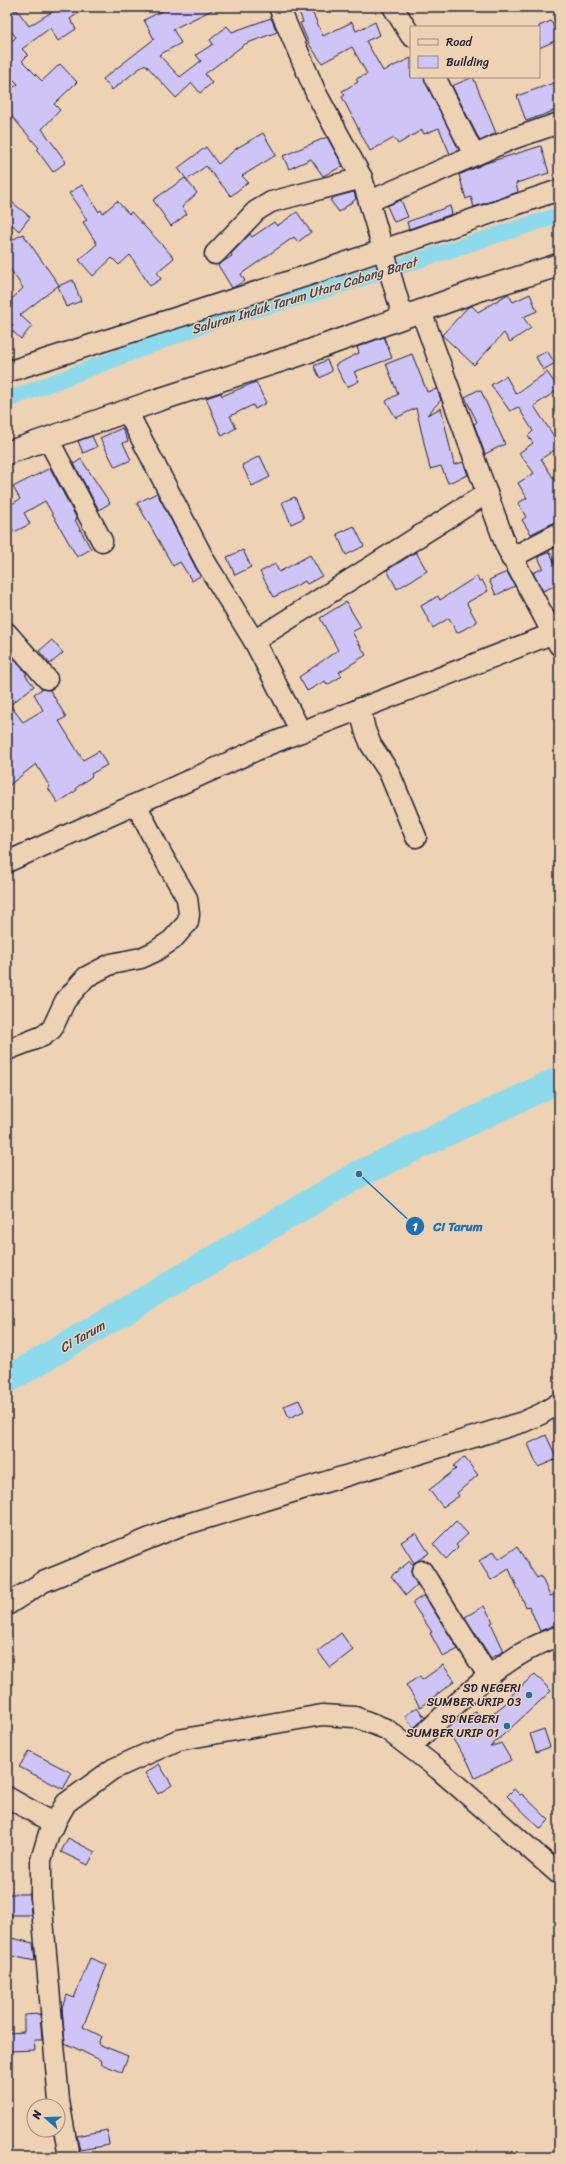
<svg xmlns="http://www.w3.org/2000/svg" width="566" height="2164" viewBox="0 0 566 2164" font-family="Sriracha,sans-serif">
  <rect width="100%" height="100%" fill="#edd2b4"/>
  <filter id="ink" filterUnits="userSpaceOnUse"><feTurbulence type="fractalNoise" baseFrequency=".025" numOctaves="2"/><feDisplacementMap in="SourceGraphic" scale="8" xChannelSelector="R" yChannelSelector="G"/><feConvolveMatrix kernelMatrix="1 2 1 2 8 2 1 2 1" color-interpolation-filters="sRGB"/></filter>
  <g filter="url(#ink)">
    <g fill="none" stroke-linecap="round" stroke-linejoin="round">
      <polyline stroke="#8ddaec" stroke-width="16" points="7,400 222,318 310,295 559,215"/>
      <polyline stroke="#8ddaec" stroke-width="27" points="7,1380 359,1174 559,1080"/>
    </g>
    <g fill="#cec4f6" stroke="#22223b">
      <polygon points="7,7 12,7 15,12 17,10 29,26 60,7 87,7 70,19 76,29 58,41 50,28 22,49 28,55 22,61 42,81 60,64 77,82 54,104 60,110 42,129 66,162 53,172 37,150 39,148 7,111 7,92 18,84 7,73 7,46 16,37 7,26"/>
      <polygon points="170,7 218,7 173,29 181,43 159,55 180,77 201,61 196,55 213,44 210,40 227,26 232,32 271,18 277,32 245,44 205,74 212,83 200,93 192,83 176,98 145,64 112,90 103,79 154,39 144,20"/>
      <polygon points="297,7 310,7 323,36 352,22 356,31 375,22 380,35 366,41 383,71 411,58 411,77 424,77 459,150 450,154 439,128 424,134 422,130 398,144 394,138 370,151 342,97 345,95 342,91 358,82 356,79 367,74 352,47 322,63 309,44 300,23 303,22"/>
      <polygon points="551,21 559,39 539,48 539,26"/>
      <polygon points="473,77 496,133 480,141 452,86"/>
      <polygon points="559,81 559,109 526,121 517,96"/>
      <polygon points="263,133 276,155 242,176 248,182 231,196 206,166 187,180 178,168 206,147 218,164 237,148"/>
      <polygon points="327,137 343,166 323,176 311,159 289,169 283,156"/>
      <polygon points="541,146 549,173 516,183 518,192 474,207 471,197 466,199 459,175 486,163"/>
      <polygon points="185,178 197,193 182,207 187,214 171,226 153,200"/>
      <polygon points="82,185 99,212 101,210 103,213 117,201 129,214 131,212 165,248 174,258 157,272 161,279 150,286 130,255 119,265 112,258 93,276 79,260 97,244 83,222 87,220 69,193"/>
      <polygon points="354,192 356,199 339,212 330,200 335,197"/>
      <polygon points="7,198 30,217 19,231 7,220"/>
      <polygon points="401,200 408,217 394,222 387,206"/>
      <polygon points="450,206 452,214 409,229 407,222"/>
      <polygon points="297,212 311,232 298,242 294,237 251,267 241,274 245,281 232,288 218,265 232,256 231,254 250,234 252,237 274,222 277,226"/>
      <polygon points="23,234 59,285 20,315 32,326 21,339 10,329 13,325 11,323 7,326 7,304 23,288 7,264 7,243"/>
      <polygon points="73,280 81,301 66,307 58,286"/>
      <polygon points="508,294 513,302 530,294 537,311 523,317 531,328 510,342 504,333 474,365 442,335 468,307 472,306 478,312"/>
      <polygon points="384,337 392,358 354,372 359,381 347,387 335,365 359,353 357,347"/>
      <polygon points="547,351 555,363 543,370 536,357"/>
      <polygon points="412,354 427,392 437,389 441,400 427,415 441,408 454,465 463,462 468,475 448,483 441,466 430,469 416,408 396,418 386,401 398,394 386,364"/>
      <polygon points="327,360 332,371 320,378 314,366"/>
      <polygon points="547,372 559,389 534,406 559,444 559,447 541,459 554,479 559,476 559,520 531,534 522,520 526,517 518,503 527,498 518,483 534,473 519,453 533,443 528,436 533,431 518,407 510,411 491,385 506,376 516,394"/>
      <polygon points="256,382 266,403 255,409 253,405 230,416 236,428 222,436 206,398 221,393 222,396"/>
      <polygon points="478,390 481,391 505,444 485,454 474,424 477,422 465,397"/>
      <polygon points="122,428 128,441 123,443 131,460 115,467 100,438"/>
      <polygon points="92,436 97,447 83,453 78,441"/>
      <polygon points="260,456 270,477 252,486 242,465"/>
      <polygon points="81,459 110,503 99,510 74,464"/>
      <polygon points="50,468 77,519 75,520 91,549 77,557 45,501 24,513 30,524 14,532 7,519 7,507 20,499 13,487"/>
      <polygon points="157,493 200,576 192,581 180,562 173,566 137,503"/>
      <polygon points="295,497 304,518 291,524 282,502"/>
      <polygon points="354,526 364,546 346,555 337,534"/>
      <polygon points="243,550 251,567 235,575 227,557"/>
      <polygon points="416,552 427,571 397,589 387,570"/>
      <polygon points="550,552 559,574 559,584 543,591 533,573 543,568 538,557"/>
      <polygon points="310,555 322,576 307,584 305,581 274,597 260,572 275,564 279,572"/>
      <polygon points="507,572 515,586 496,595 489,580"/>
      <polygon points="477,576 479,581 482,580 488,591 468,602 467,604 477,622 457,633 449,618 433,628 421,606 438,596 440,600"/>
      <polygon points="346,602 361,627 352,632 366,655 339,672 342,676 327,685 325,681 307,691 299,677 338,650 320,618"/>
      <polygon points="52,640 63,653 50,664 39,651"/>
      <polygon points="7,652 27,674 25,675 34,686 10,705 23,722 43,710 34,694 42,689 50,690 66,717 59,721 83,760 99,751 107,765 91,774 92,776 76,788 77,790 58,803 48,788 50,787 36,764 7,787"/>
      <polygon points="299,1400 304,1411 289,1418 284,1406"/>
      <polygon points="546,1435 557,1459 538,1467 528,1444"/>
      <polygon points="464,1457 478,1475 457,1493 459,1496 443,1507 429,1490 456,1469 453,1466"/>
      <polygon points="456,1521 468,1534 456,1545 458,1547 446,1559 433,1544"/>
      <polygon points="416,1533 429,1553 414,1563 401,1542"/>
      <polygon points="517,1547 537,1578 541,1576 550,1596 559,1593 559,1623 540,1631 529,1606 526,1607 509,1569 491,1580 479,1561 494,1551 499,1559"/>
      <polygon points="410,1561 413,1565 411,1572 417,1585 406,1595 391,1576"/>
      <polygon points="424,1595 458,1649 443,1657 430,1633 432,1632 412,1603"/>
      <polygon points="484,1606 493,1622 491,1623 504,1651 491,1658 465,1617"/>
      <polygon points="341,1633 353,1650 330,1668 318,1651"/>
      <polygon points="443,1665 455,1681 420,1707 406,1685 420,1676 422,1680"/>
      <polygon points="535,1674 551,1691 490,1747 501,1743 511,1760 475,1778 468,1762 446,1729 461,1718 463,1722 476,1711 484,1720 509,1701 507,1699"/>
      <polygon points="417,1707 425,1718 414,1728 405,1716"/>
      <polygon points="544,1729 550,1747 536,1752 530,1734"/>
      <polygon points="29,1751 72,1773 63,1789 19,1767"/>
      <polygon points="159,1764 172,1785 158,1794 145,1773"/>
      <polygon points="514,1789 520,1795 522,1794 549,1820 541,1829 507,1796"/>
      <polygon points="68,1838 95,1852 88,1865 61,1852"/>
      <polygon points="7,1894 30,1894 31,1915 7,1915"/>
      <polygon points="7,1937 33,1943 35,1961 7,1955"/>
      <polygon points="90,1958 107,1965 83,2027 101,2036 98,2044 128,2056 122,2072 101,2064 102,2061 65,2043 62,2007 67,1995 74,1998"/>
      <polygon points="40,2014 42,2040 34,2040 35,2050 9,2051 9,2033 24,2032 24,2015"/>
      <polygon points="107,2130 109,2145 80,2150 77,2136"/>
    </g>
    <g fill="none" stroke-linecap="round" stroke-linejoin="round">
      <defs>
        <g id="minor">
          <polyline points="279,7 316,93 362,178 403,317"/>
          <polyline points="393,7 411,36"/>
          <polyline points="435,77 474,155"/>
          <polyline points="370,201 512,139 559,123"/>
          <polyline points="215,254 256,211 271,202 362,178"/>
          <polyline points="421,311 506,546 559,645"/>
          <polyline points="7,372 309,275 559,190"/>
          <polyline points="127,411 206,563 254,641 301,732"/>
          <polyline points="48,439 102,541"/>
          <polyline points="511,558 559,533"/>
          <polyline points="7,633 47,679"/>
          <polyline points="254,641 487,493"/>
          <polyline points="360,708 365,730 371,745 389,772 416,837"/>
          <polyline points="7,862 270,744 559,631"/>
          <polyline points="7,1050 43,1036 52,1029 65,1001 86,977 111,964 141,958 154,952 172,940 188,922 189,914 187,898 162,855 136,804"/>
          <polyline points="422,1571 489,1677"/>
          <polyline points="7,1605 43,1582 177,1527 523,1422 541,1414 559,1403"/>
          <path d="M 410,1747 C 455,1706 500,1656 559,1636"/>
          <polyline points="7,1797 55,1824"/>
          <polyline points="69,2157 59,2101 41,1897 41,1860 49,1833 66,1803 113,1769 178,1740 322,1715 355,1717 386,1729 438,1769 559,1874"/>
        </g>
        <polyline id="major" points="7,453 158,400 301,354 479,290 559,265"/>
      </defs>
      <use href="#minor" stroke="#22223b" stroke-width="23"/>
      <use href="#major" stroke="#22223b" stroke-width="25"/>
      <use href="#minor" stroke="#edd2b4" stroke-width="20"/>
      <use href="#major" stroke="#edd2b4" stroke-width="22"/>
    </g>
  </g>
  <g fill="#1f6fb2" stroke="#edd2b4" stroke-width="1.5">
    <circle cx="529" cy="1695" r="4"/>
    <circle cx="507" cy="1726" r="4"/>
  </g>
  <g text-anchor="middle" stroke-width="3" stroke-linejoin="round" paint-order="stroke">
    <g font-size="12" fill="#22223b" stroke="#edd2b4" text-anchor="end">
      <text x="521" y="1692">SD NEGERI<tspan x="521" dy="14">SUMBER URIP 03</tspan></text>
      <text x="499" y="1723">SD NEGERI<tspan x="499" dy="14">SUMBER URIP 01</tspan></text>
    </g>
    <g font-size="13" font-style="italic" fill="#37475e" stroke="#edd2b4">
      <text transform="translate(304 295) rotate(-17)" y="5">Saluran Induk Tarum Utara Cabang Barat</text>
      <text transform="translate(82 1336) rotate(-30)" y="5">Ci Tarum</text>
    </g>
  </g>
  <path fill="none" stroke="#1f6fb2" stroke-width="1.5" d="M359 1174L415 1226"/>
  <g fill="#1f6fb2" stroke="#edd2b4" stroke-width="1.5">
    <circle cx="359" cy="1174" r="4"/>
    <circle cx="415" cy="1226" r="10"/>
  </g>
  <g font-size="12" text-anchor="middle" font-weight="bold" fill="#fff">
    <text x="415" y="1231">1</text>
  </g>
  <g font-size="13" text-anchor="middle" font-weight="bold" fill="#1f6fb2" stroke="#edd2b4" stroke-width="3" stroke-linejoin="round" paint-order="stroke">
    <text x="458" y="1231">Ci Tarum</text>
  </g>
  <rect width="566" height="2164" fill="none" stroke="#edd2b4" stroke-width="24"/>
  <rect x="12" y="12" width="542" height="2140" fill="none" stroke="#22223b" stroke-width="1.5" filter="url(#ink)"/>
  <rect x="410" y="26" width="130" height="52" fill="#edd2b4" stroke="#9c8c84"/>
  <rect x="418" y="39" width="20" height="6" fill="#edd2b4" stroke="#9c8c84"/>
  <text x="446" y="46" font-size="12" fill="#22223b">Road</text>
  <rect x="418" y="56" width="20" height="12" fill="#cec4f6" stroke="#9c8c84"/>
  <text x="446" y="66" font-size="12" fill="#22223b">Building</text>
  <g transform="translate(46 2118) rotate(290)"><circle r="19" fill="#edd2b4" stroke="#9c8c84"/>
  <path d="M0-3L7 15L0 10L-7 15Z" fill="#1f6fb2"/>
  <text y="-6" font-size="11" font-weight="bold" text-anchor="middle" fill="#22223b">N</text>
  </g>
</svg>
